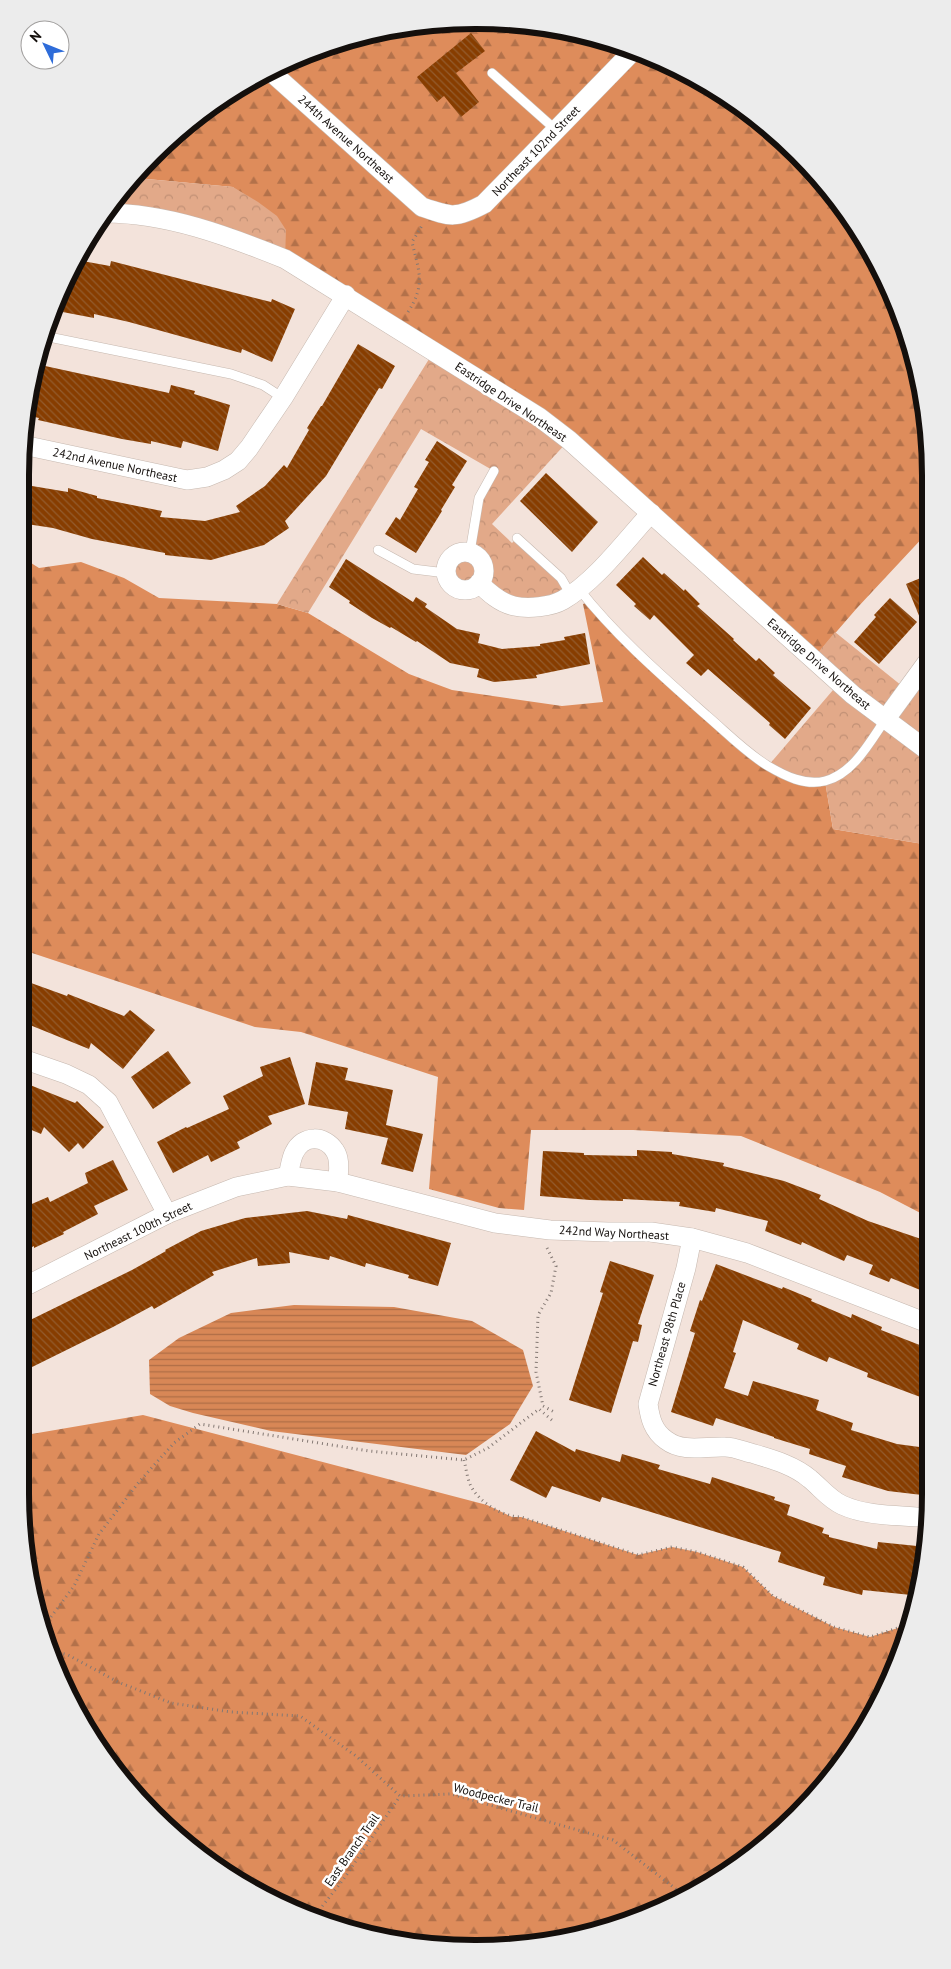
<svg xmlns="http://www.w3.org/2000/svg" width="951" height="1969" viewBox="0 0 951 1969" font-family="'PT Sans',sans-serif">
  <defs>
    <pattern id="forest-firs" width="22" height="20" patternUnits="userSpaceOnUse" patternTransform="scale(1.25)"><rect width="22" height="20" fill="#de8c5b"/><path d="M5 1l3.5 6h-7zM16 11l3.5 6h-7z" fill="#b3714a"/></pattern>
    <pattern id="park-crowns" width="20" height="18" patternUnits="userSpaceOnUse" patternTransform="scale(1.25)"><rect width="20" height="18" fill="#e2a989"/><path d="M2 6a3 3 0 1 1 6 0M12 15a3 3 0 1 1 6 0" fill="none" stroke="#c19075"/></pattern>
    <pattern id="water-rules" width="6" height="5" patternUnits="userSpaceOnUse" patternTransform="scale(1.25)"><rect width="6" height="5" fill="#d88756"/><path d="M0 2.5h6" fill="none" stroke="#ae6d46"/></pattern>
    <pattern id="building-back-hatch" width="6" height="6" patternUnits="userSpaceOnUse" patternTransform="scale(1.25)"><rect width="6" height="6" fill="#873d00"/><path d="M-1 5l2 2M0 0l6 6M5-1l2 2" fill="none" stroke="#935c2e"/></pattern>
  </defs>
  <rect width="100%" height="100%" fill="#f3e3db"/>
  <g fill="url(#forest-firs)">
    <polygon points="476,20 565,29 650,55 753,114 837,198 896,301 927,416 927,533 857,608 812,660 569,440 285,259 233,187 136,178 178,133 223,97 301,55 387,29"/>
    <polygon points="20,556 39,568 81,562 124,578 159,598 277,604 308,613 409,674 452,690 562,706 603,702 583,604 589,602 758,759 825,781 833,829 929,845 930,1218 880,1192 741,1136 633,1130 531,1130 524,1210 499,1208 429,1189 438,1077 301,1032 255,1027 20,949"/>
    <polygon points="143,1415 487,1505 512,1517 521,1517 638,1555 672,1547 697,1552 743,1567 773,1596 834,1627 870,1637 910,1624 896,1668 818,1794 753,1855 677,1902 535,1945 386,1940 248,1888 175,1836 114,1771 44,1640 20,1493 20,1436"/>
  </g>
  <g fill="url(#park-crowns)">
    <polygon points="136,178 233,187 258,202 277,216 286,230 285,259 108,213"/>
    <path d="M 434,351 L 569,440 L 492,524 L 512,543 L 517,538 L 571,595 L 546,605 L 473,588 C 441,598 435,550 470,552 L 475,520 L 494,471 L 421,429 L 308,613 L 277,604 Z"/>
    <polygon points="835,632 907,690 928,661 929,845 833,829 825,781 813,782 768,766 839,683 812,660"/>
  </g>
  <polygon fill="url(#water-rules)" points="294,1305 394,1307 472,1321 523,1350 533,1386 510,1424 466,1455 271,1431 193,1413 170,1406 150,1394 149,1360 179,1338 231,1313"/>
  <g fill="url(#building-back-hatch)">
    <polygon points="471,33 485,51 456,73 479,102 461,117 444,96 437,102 417,77"/>
    <polygon points="77,260 110,266 111,261 271,302 272,299 295,309 272,362 242,349 241,353 129,322 94,314 94,318 52,310 55,301"/>
    <polygon points="358,344 395,366 382,389 379,388 326,476 285,521 289,528 264,545 211,560 165,555 165,553 92,539 53,528 20,523 20,484 68,492 68,488 97,496 97,498 162,511 160,517 205,521 240,512 236,506 265,486 284,465 287,468 309,430 307,428 321,406 322,406"/>
    <polygon points="36,364 169,393 171,385 195,391 194,394 230,405 218,451 183,441 181,448 151,441 151,444 122,439 38,420 39,418 26,415 29,386"/>
    <polygon points="437,441 467,461 452,485 455,487 441,510 442,511 416,553 385,534 396,517 400,520 418,489 414,487 429,462 425,460"/>
    <polygon points="546,473 598,522 572,552 520,501"/>
    <polygon points="643,557 662,575 664,573 684,591 685,589 700,604 697,606 734,639 733,640 756,661 759,658 775,673 773,675 811,708 785,739 769,725 770,723 708,669 701,676 686,663 694,655 654,615 650,620 634,606 636,604 616,585"/>
    <polygon points="346,559 413,602 416,597 427,604 425,607 457,629 480,634 478,643 502,649 540,646 540,644 565,640 564,637 585,633 590,664 536,675 537,678 494,682 477,677 479,669 450,663 417,641 416,642 391,627 390,628 372,618 349,603 350,601 329,587"/>
    <polygon points="928,575 928,635 927,635 906,584"/>
    <polygon points="890,598 917,622 879,664 854,642 876,617 874,615"/>
    <polygon points="20,979 67,996 68,994 124,1016 130,1010 155,1030 123,1069 91,1043 89,1049 20,1021"/>
    <polygon points="168,1051 191,1083 153,1109 131,1077"/>
    <polygon points="290,1057 305,1104 268,1116 272,1124 237,1142 240,1148 211,1162 208,1155 173,1173 157,1142 186,1127 187,1128 229,1109 223,1096 263,1076 260,1067"/>
    <polygon points="316,1062 348,1068 345,1080 393,1090 386,1125 423,1134 413,1172 381,1164 388,1138 345,1129 348,1112 308,1105"/>
    <polygon points="20,1081 75,1103 77,1101 104,1127 83,1149 78,1143 69,1152 44,1127 41,1134 20,1125"/>
    <polygon points="637,1150 672,1152 672,1154 724,1163 723,1166 784,1181 821,1195 819,1199 868,1221 930,1242 930,1294 891,1278 889,1282 869,1274 873,1265 847,1255 844,1261 802,1242 801,1245 765,1231 768,1221 716,1208 715,1212 679,1206 680,1202 623,1199 623,1201 590,1200 540,1196 543,1151 584,1153 584,1155 637,1156"/>
    <polygon points="113,1160 128,1190 94,1206 98,1214 63,1232 64,1234 34,1248 34,1246 20,1254 20,1209 48,1197 50,1202 88,1183 85,1173"/>
    <polygon points="307,1211 347,1219 348,1215 451,1243 438,1286 408,1278 409,1275 366,1263 365,1267 330,1256 329,1260 289,1252 290,1263 258,1266 257,1258 212,1272 214,1275 154,1309 152,1306 113,1327 20,1373 20,1325 132,1270 166,1251 165,1250 201,1231 245,1218"/>
    <polygon points="610,1261 654,1275 638,1324 642,1325 638,1342 633,1341 611,1413 569,1400 603,1293 600,1292"/>
    <polygon points="716,1264 782,1289 783,1287 812,1299 811,1301 851,1318 852,1314 882,1327 881,1330 930,1349 931,1401 867,1377 868,1373 829,1357 827,1362 797,1349 799,1344 743,1320 733,1352 736,1353 724,1388 748,1396 753,1381 819,1400 816,1410 853,1423 851,1430 897,1444 927,1448 922,1495 888,1491 842,1477 846,1466 809,1454 810,1449 774,1438 774,1437 716,1418 713,1426 671,1412 695,1333 690,1331 700,1300 702,1301"/>
    <polygon points="536,1431 575,1452 576,1449 620,1462 622,1454 660,1465 658,1469 710,1484 712,1477 775,1497 774,1500 790,1505 787,1515 824,1528 822,1533 829,1535 829,1537 877,1549 878,1542 917,1546 911,1595 863,1590 862,1595 823,1585 825,1577 778,1562 781,1552 602,1497 600,1502 552,1486 546,1498 510,1480"/>
  </g>
  <g fill="none" stroke-linecap="round" stroke-linejoin="round">
    <defs>
      <g id="lane">
        <polyline points="492,73 556,130"/>
        <polyline points="44,336 231,374 263,385 283,398"/>
        <polyline points="517,538 561,578 571,595"/>
        <polyline points="378,550 413,569 446,573"/>
        <polyline points="470,552 479,498 494,471"/>
        <path d="M 579,589 C 616,636 661,675 706,715 C 726,732 745,752 768,766 C 785,776 805,786 825,781 C 853,774 870,742 885,720"/>
      </g>
      <g id="street">
        <path d="M 270,71 L 422,207 C 451,217 456,219 484,204 L 634,50"/>
        <path d="M 105,213 C 167,213 228,236 285,259 L 539,417 L 569,440 L 853,695 L 928,751"/>
        <polyline points="23,445 187,480 207,477 224,470 238,461 249,448 283,398 346,295"/>
        <circle cx="465" cy="571" r="19"/>
        <path d="M 479,583 C 489,593 500,603 514,606 C 528,609 551,607 563,600 C 596,581 625,541 651,513"/>
        <polyline points="885,720 928,661"/>
        <polyline points="20,1058 66,1074 89,1085 108,1102 167,1214"/>
        <path d="M 288,1176 C 290,1168 291,1159 294,1153 C 303,1134 325,1135 335,1151 C 341,1160 338,1173 338,1182"/>
        <path d="M 692,1238 L 686,1268 L 648,1404 C 650,1418 653,1431 666,1440 C 683,1453 705,1446 725,1447 C 734,1447 743,1451 751,1453 C 771,1459 794,1465 810,1479 C 821,1488 829,1499 842,1505 C 868,1517 901,1515 929,1518"/>
        <polyline points="20,1289 167,1214 236,1187 288,1176 338,1182 495,1223 550,1230 608,1232 651,1232 692,1238 747,1253 930,1324"/>
      </g>
    </defs>
    <use href="#lane" stroke="#c6b8af" stroke-width="10"/>
    <use href="#street" stroke="#c6b8af" stroke-width="20"/>
    <g stroke="#837873" stroke-width="3" stroke-dasharray="1 4" stroke-linecap="butt">
      <path d="M 408,312 C 426,284 419,272 412,242 L 423,224"/>
      <polyline points="547,1248 556,1266 551,1293 538,1315 536,1372 543,1406 556,1413"/>
      <path d="M 464,1460 C 466,1468 467,1477 470,1484 C 477,1501 502,1517 521,1517 L 638,1555 L 672,1547 L 697,1552 L 743,1567 L 773,1596 L 834,1627 L 870,1637 L 910,1624"/>
      <polyline points="42,1629 74,1586 99,1534 139,1482 174,1443 200,1424 369,1451 464,1460 488,1448 539,1409 553,1421"/>
      <polyline points="49,1650 68,1655 118,1682 171,1703 231,1712 300,1716 356,1756 400,1796 451,1794 613,1840 686,1897"/>
      <polyline points="316,1914 343,1880 400,1796"/>
    </g>
    <use href="#lane" stroke="#fff" stroke-width="9"/>
    <use href="#street" stroke="#fff" stroke-width="19"/>
  </g>
  <g text-anchor="middle" stroke-width="5" stroke-linejoin="round" paint-order="stroke">
    <g font-size="12" fill="#140f0c" stroke="#fff">
      <text transform="translate(346 139) rotate(42)" y="4">244th Avenue Northeast</text>
      <text transform="translate(536 151) rotate(-46)" y="4">Northeast 102nd Street</text>
      <text transform="translate(511 402) rotate(34)" y="4">Eastridge Drive Northeast</text>
      <text transform="translate(115 465) rotate(12)" y="4">242nd Avenue Northeast</text>
      <text transform="translate(819 664) rotate(41)" y="4">Eastridge Drive Northeast</text>
      <text transform="translate(138 1231) rotate(-26)" y="4">Northeast 100th Street</text>
      <text transform="translate(614 1233) rotate(3)" y="4">242nd Way Northeast</text>
      <text transform="translate(667 1334) rotate(-74)" y="4">Northeast 98th Place</text>
      <text transform="translate(496 1798) rotate(14)" y="4">Woodpecker Trail</text>
      <text transform="translate(352 1850) rotate(-55)" y="4">East Branch Trail</text>
    </g>
  </g>
  <path d="M0 0H951V1969H0ZM475 29H476A446 446 0 0 1 922 475V1494A446 446 0 0 1 476 1940H475A446 446 0 0 1 29 1494V475A446 446 0 0 1 475 29Z" fill="#ececec" fill-rule="evenodd"/>
  <path fill="none" stroke="#140f0c" stroke-width="6" d="M475 29H476A446 446 0 0 1 922 475V1494A446 446 0 0 1 476 1940H475A446 446 0 0 1 29 1494V475A446 446 0 0 1 475 29Z"/>
  <g transform="translate(45 45) rotate(313)"><circle r="24" fill="#ffffff" stroke="#a19f9e"/>
  <path d="M0-4L9 19L0 12L-9 19Z" fill="#2e6cd9"/>
  <text y="-8" font-size="14" font-weight="bold" text-anchor="middle" fill="#140f0c">N</text>
  </g>
</svg>
